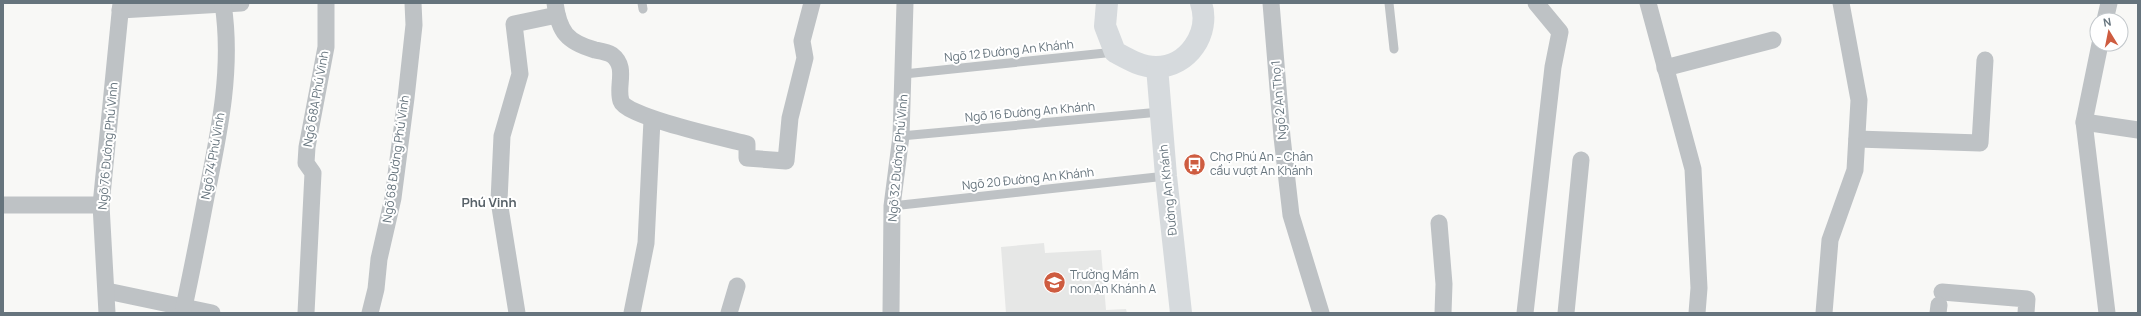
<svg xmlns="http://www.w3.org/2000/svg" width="2141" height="316" viewBox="0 0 2141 316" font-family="Manrope,sans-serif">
  <rect width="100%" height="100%" fill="#f8f8f6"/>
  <polygon fill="#e6e7e6" points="1044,243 1045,253 1101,250 1106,310 1126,309 1127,313 1006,313 1001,247"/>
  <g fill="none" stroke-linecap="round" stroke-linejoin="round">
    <g stroke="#bec2c5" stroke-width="9">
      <polyline points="642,3 643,9"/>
      <polyline points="1389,3 1394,49"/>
      <polyline points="904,74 1115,52"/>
      <polyline points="901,136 1160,112"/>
      <polyline points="892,206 1166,176"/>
    </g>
    <g stroke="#bec2c5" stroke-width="17">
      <path d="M 555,3 C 559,32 567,42 595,50 C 600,51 607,52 612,55 C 628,67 616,86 621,101 C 626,117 728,139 747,144 L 747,158 L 786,161 L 790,118 L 805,58 L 802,41 L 812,3"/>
      <polyline points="1271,3 1282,137 1291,215 1321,313"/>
      <polyline points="1648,3 1693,169 1699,288 1697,313"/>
      <polyline points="120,10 241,3"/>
      <polyline points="2105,20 2109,3"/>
      <polyline points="1665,68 1773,40"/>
      <polyline points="2084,122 2100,44"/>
      <polyline points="1857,139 1980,143 1985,60"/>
      <polyline points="3,205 101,205"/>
      <polyline points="1439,223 1444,284 1443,313"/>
      <polyline points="107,291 212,313"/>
      <polyline points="1942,292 2027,299 2026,313"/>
      <path d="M 184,307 C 192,270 199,234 206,197 C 219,133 233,69 223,4"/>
      <polyline points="107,313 101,205 121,3"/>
      <polyline points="306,313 313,173 306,163 307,147 326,47 326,3"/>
      <polyline points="370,313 376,289 379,259 393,198 406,98 414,25 413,3"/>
      <polyline points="517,313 499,201 502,136 520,74 514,24 557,15"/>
      <polyline points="632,313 646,243 652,120"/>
      <polyline points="729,313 737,286"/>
      <polyline points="891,313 892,206 901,136 905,3"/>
      <polyline points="1525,313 1553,67 1560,32 1536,3"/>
      <polyline points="1566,313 1581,160"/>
      <polyline points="1824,313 1830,240 1855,170 1859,100 1841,3"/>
      <polyline points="1938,313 1939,305"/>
      <polyline points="2107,313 2084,122 2138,130"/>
    </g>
    <g stroke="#d6dadd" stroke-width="22">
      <path d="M 1107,3 L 1105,26 L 1115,52 C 1128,59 1141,67 1156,67 C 1188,67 1211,33 1201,3"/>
      <polyline points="1157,67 1166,176 1181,313"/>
    </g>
  </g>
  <defs>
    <symbol id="bus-disc" viewBox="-11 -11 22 22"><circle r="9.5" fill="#ce5c40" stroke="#fff"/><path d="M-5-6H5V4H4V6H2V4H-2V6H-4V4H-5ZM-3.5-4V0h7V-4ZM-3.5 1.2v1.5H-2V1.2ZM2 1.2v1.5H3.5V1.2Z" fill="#fff"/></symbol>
    <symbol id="school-disc" viewBox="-11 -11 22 22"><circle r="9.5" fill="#ce5c40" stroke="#fff"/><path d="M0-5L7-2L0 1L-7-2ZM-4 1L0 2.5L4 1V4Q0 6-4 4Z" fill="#fff"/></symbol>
  </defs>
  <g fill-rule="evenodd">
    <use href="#bus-disc" x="1182" y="152" width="25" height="25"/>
    <use href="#school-disc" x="1042" y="270" width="25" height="25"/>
  </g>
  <g text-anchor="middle" stroke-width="4" stroke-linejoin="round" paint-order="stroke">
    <g font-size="12" fill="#66747d" stroke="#fff">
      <text transform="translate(1009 51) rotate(-6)" y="4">Ngõ 12 Đường An Khánh</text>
      <text transform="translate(316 99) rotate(-80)" y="4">Ngõ 68A Phú Vinh</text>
      <text transform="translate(1279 100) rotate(-95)" y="4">Ngõ 2 An Thọ 1</text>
      <text transform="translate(1030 112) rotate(-5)" y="4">Ngõ 16 Đường An Khánh</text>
      <text transform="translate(108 146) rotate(-85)" y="4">Ngõ 76 Đường Phú Vinh</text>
      <text transform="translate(213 156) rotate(-80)" y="4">Ngõ 74 Phú Vinh</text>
      <text transform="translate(898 158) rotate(-85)" y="4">Ngõ 32 Đường Phú Vinh</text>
      <text transform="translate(396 159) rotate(-82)" y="4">Ngõ 68 Đường Phú Vinh</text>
      <text transform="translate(1028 179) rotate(-6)" y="4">Ngõ 20 Đường An Khánh</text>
      <text transform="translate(1168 190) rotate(-96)" y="4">Đường An Khánh</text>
    </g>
    <g font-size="12" fill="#66747d" stroke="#fff" text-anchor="start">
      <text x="1210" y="161">Chợ Phú An - Chân<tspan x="1210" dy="14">cầu vượt An Khánh</tspan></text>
      <text x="1070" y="279">Trường Mầm<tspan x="1070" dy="14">non An Khánh A</tspan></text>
    </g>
    <g font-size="13" font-weight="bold" fill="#586269" stroke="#fff">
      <text x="489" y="207">Phú Vinh</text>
    </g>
  </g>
  <rect width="2141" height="316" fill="none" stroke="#66747d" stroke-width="8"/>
  <g transform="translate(2109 32) rotate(350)"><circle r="19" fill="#ffffff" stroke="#c2c7cb"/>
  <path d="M0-3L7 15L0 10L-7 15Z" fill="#ce5c40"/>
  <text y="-6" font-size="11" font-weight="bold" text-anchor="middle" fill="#66747d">N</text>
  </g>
</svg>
